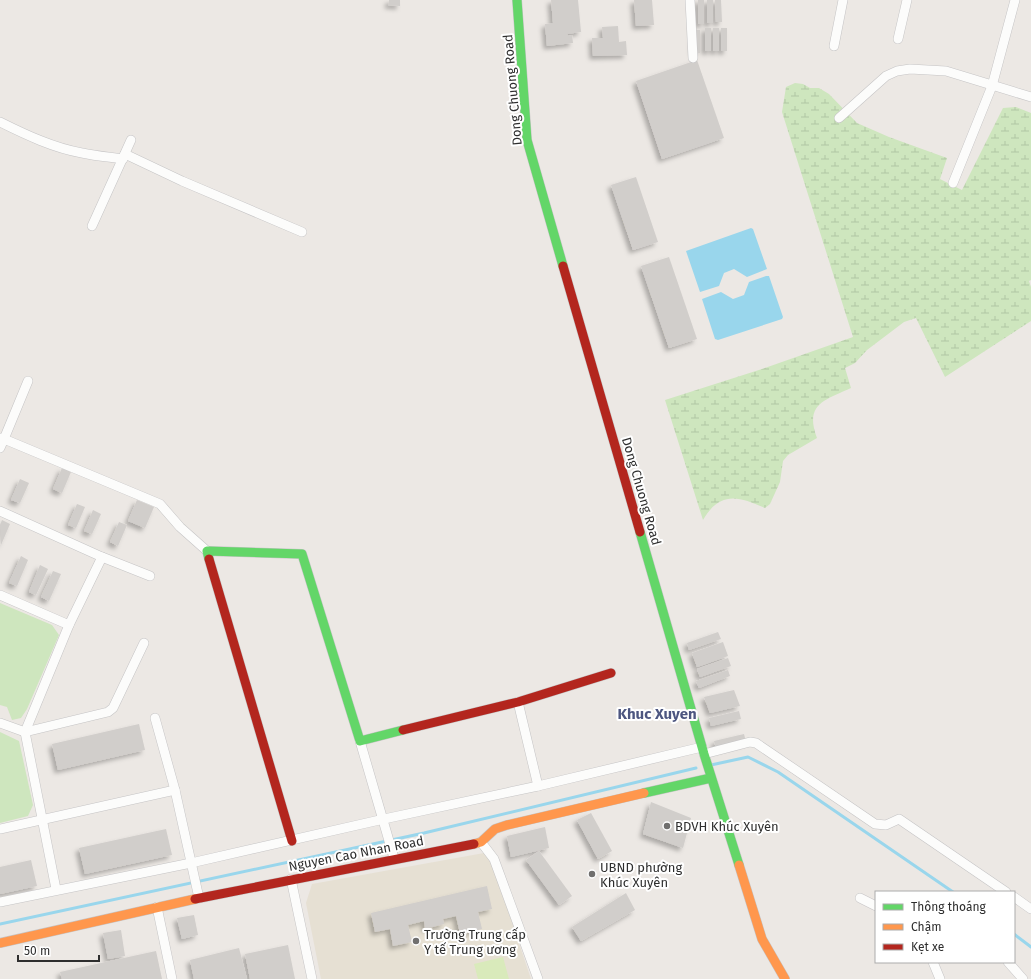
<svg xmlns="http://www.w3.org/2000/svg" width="1031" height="979" viewBox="0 0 1031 979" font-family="'Fira Sans',sans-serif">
  <defs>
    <pattern id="wetland-marsh" width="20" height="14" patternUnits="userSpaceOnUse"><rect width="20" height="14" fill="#cee6be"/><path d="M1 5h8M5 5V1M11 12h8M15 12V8" fill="none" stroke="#b1c6a4"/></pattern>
    <filter id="shadow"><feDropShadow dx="-3.5" dy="3.5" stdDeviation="2" flood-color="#0004"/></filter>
  </defs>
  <rect width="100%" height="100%" fill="#ece8e4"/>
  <polygon fill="#e6e0d3" points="484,853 490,857 531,979 321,979 306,903 312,884"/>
  <g fill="#cee6be">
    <polygon points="0,603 52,625 59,635 27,709 21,718 12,720 7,707 0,705"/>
    <polygon points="0,732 19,741 33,805 28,816 0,823"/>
  </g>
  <path fill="url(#wetland-marsh)" d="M 795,83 L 803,84 L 810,88 L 819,88 L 829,94 L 857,123 L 889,137 L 947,158 L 940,179 L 962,190 L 1003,108 L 1016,107 L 1031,113 L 1031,280 L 1029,281 L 1031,287 L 1031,321 L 945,377 L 916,318 L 904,322 L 867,350 L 855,363 L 845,368 L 851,388 C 825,400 804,404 817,438 L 788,455 L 783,461 L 780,482 L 770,504 L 765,508 C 738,496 720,491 703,520 L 665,400 L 762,369 L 853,337 L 782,112 L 786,87 Z"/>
  <polygon fill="#d9eabb" points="503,957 509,979 478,979 474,964"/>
  <g fill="#99d6ec">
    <polygon points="751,228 753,229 767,269 747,277 734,269 724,273 719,286 700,292 686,251"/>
    <polygon points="766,276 769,276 783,317 782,319 718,340 715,339 702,299 721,292 733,299 744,295 749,282"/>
  </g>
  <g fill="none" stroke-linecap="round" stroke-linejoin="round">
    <g stroke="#99d6ec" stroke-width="3">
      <polyline points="711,765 748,757 778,772 953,892"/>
      <polyline points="0,924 424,833 696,768"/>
      <polyline points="1014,934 1031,947"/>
    </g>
  </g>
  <g fill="#d1cecb" filter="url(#shadow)">
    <polygon points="389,0 400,0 400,6 388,5"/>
    <polygon points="551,0 578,0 581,32 567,34 568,36 572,35 573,43 547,46 545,24 553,23"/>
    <polygon points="634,0 652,0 654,25 636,26"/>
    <rect x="698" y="0" width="6" height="24"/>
    <rect x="707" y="0" width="6" height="23"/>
    <polygon points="715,0 721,0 722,22 716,22"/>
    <polygon points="618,26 619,42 626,41 627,55 593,56 592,38 603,38 602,27"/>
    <rect x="705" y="28" width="6" height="23"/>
    <rect x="713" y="28" width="6" height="23"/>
    <rect x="721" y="28" width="6" height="23"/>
    <rect x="694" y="30" width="6" height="23"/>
    <polygon points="697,60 724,138 662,159 636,81"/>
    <polygon points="636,177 658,242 633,250 611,185"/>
    <polygon points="669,257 697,339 669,348 641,266"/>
    <polygon points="62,468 71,472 62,493 53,489"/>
    <polygon points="20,479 29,483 20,503 11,500"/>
    <polygon points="137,500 154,507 145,528 128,521"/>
    <polygon points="77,504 85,507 76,528 68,525"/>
    <polygon points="93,510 101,514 92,534 84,531"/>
    <polygon points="2,520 10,524 1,545 0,525"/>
    <polygon points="119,522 127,525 118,546 110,542"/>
    <polygon points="21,556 28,560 17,586 9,583"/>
    <polygon points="40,565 48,569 36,595 29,592"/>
    <polygon points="53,571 61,574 49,601 41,597"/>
    <polygon points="718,632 721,639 689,650 687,643"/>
    <polygon points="723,642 728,656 697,667 692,653"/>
    <polygon points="728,658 731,666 700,677 697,669"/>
    <polygon points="728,670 730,676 699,688 696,681"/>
    <polygon points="734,690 740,706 710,713 704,697"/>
    <polygon points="739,711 741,719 711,726 709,718"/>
    <polygon points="139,724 145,750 58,770 52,744"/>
    <polygon points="744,734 746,742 716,749 714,741"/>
    <polygon points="651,802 691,818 683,848 643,834"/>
    <polygon points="591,813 612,851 598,859 577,820"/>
    <polygon points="545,827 549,848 511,857 507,836"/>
    <polygon points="166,829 172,855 85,874 79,848"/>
    <polygon points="539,851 572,896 559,905 526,860"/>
    <polygon points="31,860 37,886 0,894 0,867"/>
    <polygon points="487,886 492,909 478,912 482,929 460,934 456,916 443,919 444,924 425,929 424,921 408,925 412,942 393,946 390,929 375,932 371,913"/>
    <polygon points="626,893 635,910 581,941 572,927"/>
    <polygon points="194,915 198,935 182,939 177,918"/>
    <polygon points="121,930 125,956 108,959 103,933"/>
    <polygon points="288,945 295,979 250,979 245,954"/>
    <polygon points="239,948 247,979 194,979 190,960"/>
    <polygon points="156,951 162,979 62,979 60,972"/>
  </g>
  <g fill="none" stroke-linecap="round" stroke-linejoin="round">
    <defs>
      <g id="street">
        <polyline points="690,0 693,58"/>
        <polyline points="898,39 907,0"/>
        <polyline points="834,46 843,0"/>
        <polyline points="839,118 886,76 897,71 910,69 946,71 1031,97"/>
        <path d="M 0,122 C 26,135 54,148 82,153 C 96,156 109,157 123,159"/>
        <polyline points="125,154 182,181 302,232"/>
        <polyline points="953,183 992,86 1015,0"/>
        <polyline points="92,226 131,140"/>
        <polyline points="0,438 4,439 28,381"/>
        <polyline points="0,448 4,439 160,504 180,527 207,551"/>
        <polyline points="0,511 102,557 150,576"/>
        <polyline points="0,595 69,625"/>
        <polyline points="518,702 538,786"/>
        <polyline points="155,718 175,790 199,898"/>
        <polyline points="0,723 25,732 108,712 113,708 144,643"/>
        <polyline points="360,741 394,858"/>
        <polyline points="704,754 750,742 756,743 875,824 886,825 899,819 1006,892"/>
        <polyline points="0,829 175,790"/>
        <polyline points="481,842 494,859 538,979"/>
        <polyline points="291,879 312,979"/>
        <polyline points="56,889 25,732 69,625 102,557"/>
        <polyline points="1014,897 1031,909"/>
        <polyline points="860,898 876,906"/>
        <polyline points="0,902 191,863 384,819 538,786 702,747"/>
        <polyline points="157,907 172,979"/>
        <polyline points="933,962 940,979"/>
        <polyline points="1008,962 1023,979"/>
      </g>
      <g id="fast">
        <polyline points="517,0 527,140 563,266"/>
        <polyline points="640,532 704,754 739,865"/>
        <polyline points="209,559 207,551 302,554 360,741 403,730"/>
        <polyline points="644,793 711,778"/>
      </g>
      <g id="slow">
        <polyline points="474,844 481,842 495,829 507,825 644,793"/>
        <polyline points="739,865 762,939 785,979"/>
        <polyline points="0,943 195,899"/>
      </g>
      <g id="jam">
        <polyline points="563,266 640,532"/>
        <polyline points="209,559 292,841"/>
        <polyline points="403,730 518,702 611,673"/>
        <polyline points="195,899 474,844"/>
      </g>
    </defs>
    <use href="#street" stroke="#c5c4c5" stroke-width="10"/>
    <use href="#fast" stroke="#c5c4c5" stroke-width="10"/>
    <use href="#slow" stroke="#c5c4c5" stroke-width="10"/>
    <use href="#jam" stroke="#c5c4c5" stroke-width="10"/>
    <use href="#street" stroke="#fcfcfb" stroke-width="9"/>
    <use href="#fast" stroke="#63d668" stroke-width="9"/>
    <use href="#slow" stroke="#ff974d" stroke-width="9"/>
    <use href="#jam" stroke="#b3261e" stroke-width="9"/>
  </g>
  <g fill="#706f6e" stroke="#fff" stroke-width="1.5">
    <circle cx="667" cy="826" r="4"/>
    <circle cx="592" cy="874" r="4"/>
    <circle cx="416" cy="941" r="4"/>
  </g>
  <g text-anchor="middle" stroke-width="4" stroke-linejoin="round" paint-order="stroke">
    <g font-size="13" fill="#2e2e2e" stroke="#fff">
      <text transform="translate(512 90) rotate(-95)" y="5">Dong Chuong Road</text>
      <text transform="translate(642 491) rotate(74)" y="5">Dong Chuong Road</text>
      <text transform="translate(356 853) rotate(-11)" y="5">Nguyen Cao Nhan Road</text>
    </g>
    <g font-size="13" fill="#2e2e2e" stroke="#fff" text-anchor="start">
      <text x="675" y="831">BDVH Khúc Xuyên</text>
      <text x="600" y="872">UBND phường<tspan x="600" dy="15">Khúc Xuyên</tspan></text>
      <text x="424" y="939">Trường Trung cấp<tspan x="424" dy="15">Y tế Trung ương</tspan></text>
    </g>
    <g font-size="15" font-weight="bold" fill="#4d5680" stroke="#fff">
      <text x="657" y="719">Khuc Xuyen</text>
    </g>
  </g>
  <rect x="875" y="891" width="140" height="72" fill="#ffffff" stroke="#ababab"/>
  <rect x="883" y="904" width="20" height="6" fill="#63d668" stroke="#ababab"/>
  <text x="911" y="911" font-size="12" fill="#2e2e2e">Thông thoáng</text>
  <rect x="883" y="924" width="20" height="6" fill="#ff974d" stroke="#ababab"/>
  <text x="911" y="931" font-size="12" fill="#2e2e2e">Chậm</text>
  <rect x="883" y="944" width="20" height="6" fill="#b3261e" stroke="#ababab"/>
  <text x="911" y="951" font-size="12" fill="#2e2e2e">Kẹt xe</text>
  <path d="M18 955v6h81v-6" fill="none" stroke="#2e2e2e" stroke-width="2"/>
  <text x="24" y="955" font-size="12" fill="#2e2e2e" stroke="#ffffff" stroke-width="3" paint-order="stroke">50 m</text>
</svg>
